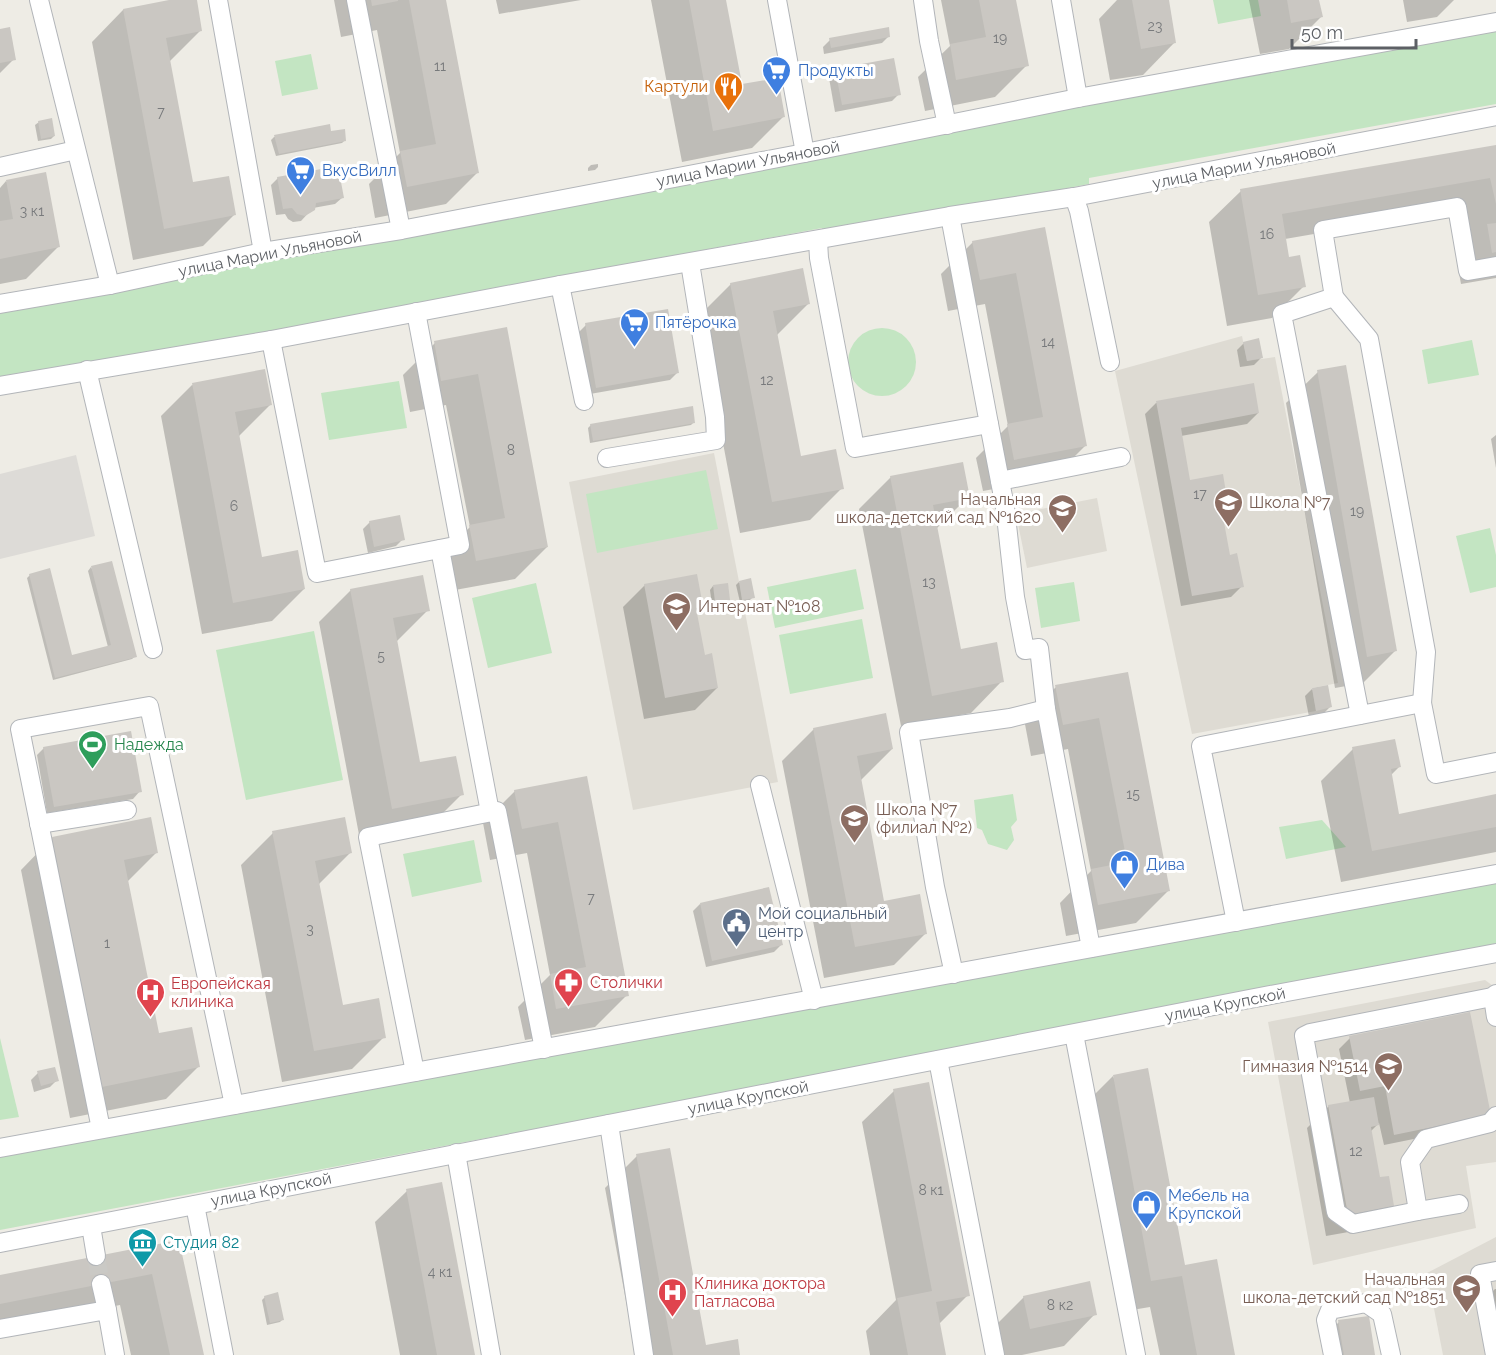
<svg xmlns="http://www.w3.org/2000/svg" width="1496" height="1355" viewBox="0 0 1496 1355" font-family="Raleway,sans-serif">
  <rect width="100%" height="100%" fill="#eeece5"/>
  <polygon fill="#dddbd7" points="76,455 95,536 0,559 0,474"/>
  <g fill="#dedbd3">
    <polygon points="1242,336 1247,361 1275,357 1338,683 1312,688 1316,711 1192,734 1115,371"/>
    <polygon points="714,453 778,782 633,810 569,482"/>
    <polygon points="1097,498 1107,551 1027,568 1016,514"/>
    <polygon points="1485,980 1496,988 1496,1162 1466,1166 1476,1228 1313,1265 1268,1022"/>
    <polygon points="1496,1237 1496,1355 1443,1355 1427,1273"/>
  </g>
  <g fill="#c3e5c2">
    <polygon points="1213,0 1258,0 1261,16 1218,24"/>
    <polygon points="1496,28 1496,104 1089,178 1089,184 824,235 822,228 0,381 0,305"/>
    <polygon points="311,54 318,89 282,96 275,61"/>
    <circle cx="882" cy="362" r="34"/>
    <polygon points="1472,340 1479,375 1428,384 1422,350"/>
    <polygon points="399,381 407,428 329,440 321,393"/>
    <polygon points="706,470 718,529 597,553 586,494"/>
    <polygon points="1490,528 1496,555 1496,587 1470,593 1456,536"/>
    <polygon points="856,569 864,609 775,628 767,587"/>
    <polygon points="1074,582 1080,621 1041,628 1035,588"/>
    <polygon points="536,583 552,653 488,668 472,598"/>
    <polygon points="862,619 873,678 790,694 779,635"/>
    <polygon points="314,631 343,780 246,800 216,650"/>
    <polygon points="1013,794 1017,820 1011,827 1014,840 1007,850 988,844 982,830 977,828 974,800"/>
    <polygon points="1322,820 1346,847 1286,859 1279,827"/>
    <polygon points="474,840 482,882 412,897 403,854"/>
    <polygon points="1496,879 1496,947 0,1230 0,1155"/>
    <polygon points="0,1038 19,1117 0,1120"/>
  </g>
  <g fill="#0003">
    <polygon points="177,0 195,0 201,30 169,62 192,184 235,214 203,246 133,260 92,42 123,10"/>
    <polygon points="334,0 445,0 478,172 446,204 375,218 369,184 400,153 377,30 341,37"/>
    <polygon points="496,0 581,0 499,14"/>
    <polygon points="651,0 725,0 741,86 784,116 752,148 682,162"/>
    <polygon points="941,0 1015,0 1027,65 995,97 925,111 918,77 950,46"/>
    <polygon points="1117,0 1167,0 1174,43 1143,75 1110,80 1099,19"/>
    <polygon points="1249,0 1318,0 1321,17 1289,49 1260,54"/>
    <polygon points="1403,0 1454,0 1437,17 1407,22"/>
    <polygon points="0,30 14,59 0,73"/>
    <polygon points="889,36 882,43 824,54 823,47 830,40"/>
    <polygon points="836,71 899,94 892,101 835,112 829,78"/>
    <polygon points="39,122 54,136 51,139 38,141 35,125"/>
    <polygon points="329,126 330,133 345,140 342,143 276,156 271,140 274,137"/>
    <polygon points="1496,146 1496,278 1461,284 1456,257 1466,248 1459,209 1285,239 1288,258 1304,286 1272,318 1227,326 1209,222 1241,191"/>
    <polygon points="598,164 598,167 595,170 588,171 588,168 591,165"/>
    <polygon points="278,178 343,197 335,204 313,208 301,221 293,222 288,219 285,214 276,215 271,185"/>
    <polygon points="6,181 58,247 26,279 0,284 0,188"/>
    <polygon points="1044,228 1085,446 1053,478 983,491 976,458 1008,426 985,304 948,311 941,274 973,242"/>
    <polygon points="731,284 808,304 776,336 799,458 842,488 810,520 740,533 699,316"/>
    <polygon points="586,325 677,373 670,380 590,394 579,332"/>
    <polygon points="505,329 547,547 515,579 444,592 438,559 470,527 446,405 410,412 403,375 435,343"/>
    <polygon points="1244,343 1261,358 1254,365 1240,367 1237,350"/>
    <polygon points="1318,372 1395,651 1363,683 1335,688 1286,403"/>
    <polygon points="192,385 270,405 238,437 261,559 304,589 272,621 202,634 161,416"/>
    <polygon points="1156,403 1258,413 1247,424 1181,436 1189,481 1227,504 1221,510 1229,556 1242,586 1231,597 1181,606 1145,414"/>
    <polygon points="694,422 691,425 590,443 588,428 591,425"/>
    <polygon points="1496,435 1496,468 1491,439"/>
    <polygon points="891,477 968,497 936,529 960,651 1002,681 971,713 901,726 859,509"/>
    <polygon points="370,522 403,539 396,546 368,553 363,529"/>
    <polygon points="91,567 135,656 132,659 53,680 27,578 30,575 71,656 108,647 88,571"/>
    <polygon points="739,582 753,597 750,600 740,602 736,585"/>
    <polygon points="645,585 702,606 695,612 704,656 717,688 695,710 644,719 623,607"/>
    <polygon points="713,586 728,600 725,603 712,605 710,590"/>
    <polygon points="351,590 428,610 396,642 419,764 462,794 430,826 360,840 319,622"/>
    <polygon points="1127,673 1168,891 1136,923 1066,936 1060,903 1091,871 1068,749 1031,756 1024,719 1056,687"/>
    <polygon points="1312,689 1330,707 1323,714 1309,717 1305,696"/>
    <polygon points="814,729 892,749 860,781 883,903 926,933 894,965 824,978 782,761"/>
    <polygon points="44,748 140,791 133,799 47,813 37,755"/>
    <polygon points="1353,749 1399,767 1390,776 1398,815 1496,796 1496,852 1341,882 1321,781"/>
    <polygon points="586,777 627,995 595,1027 525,1040 518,1007 550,975 527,853 490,860 483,823 515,791"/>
    <polygon points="273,833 350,853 318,885 342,1007 384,1037 352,1069 282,1082 241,865"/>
    <polygon points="52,838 157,852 127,882 158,1035 198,1067 166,1099 70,1118 21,870"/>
    <polygon points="700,904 781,945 774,952 706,967 693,911"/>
    <polygon points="1350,1038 1478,1126 1384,1145 1379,1123 1370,1132 1378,1179 1393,1206 1371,1228 1326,1236 1307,1128 1329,1106 1350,1103 1339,1049"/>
    <polygon points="38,1073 57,1080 50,1087 34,1092 31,1080"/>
    <polygon points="1113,1076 1184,1267 1234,1355 1160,1355 1150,1307 1120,1312 1081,1108"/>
    <polygon points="894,1091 968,1295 939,1324 945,1355 870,1355 866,1331 896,1300 862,1122"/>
    <polygon points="637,1156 705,1346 739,1355 636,1355 605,1188"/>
    <polygon points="407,1191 473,1355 400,1355 375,1222"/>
    <polygon points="178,1242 203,1355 131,1355 120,1305 0,1329 0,1277"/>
    <polygon points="1495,1289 1496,1289 1496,1340 1488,1296"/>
    <polygon points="265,1297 283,1319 280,1322 267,1325 262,1300"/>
    <polygon points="1024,1297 1095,1314 1064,1346 1022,1355 997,1355 992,1329"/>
    <polygon points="1339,1322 1373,1355 1332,1355 1328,1333"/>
  </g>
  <g fill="#cac7c2">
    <polygon points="169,0 197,0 202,31 166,38 193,182 229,176 236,215 164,229 123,9"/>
    <polygon points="371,0 398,0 398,1 372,6"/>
    <polygon points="409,0 446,0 479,173 407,187 400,151 436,144"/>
    <polygon points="689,0 726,0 742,84 778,78 785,117 713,131"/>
    <polygon points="979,0 1016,0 1029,66 956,80 950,44 986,37"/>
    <polygon points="1132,0 1169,0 1176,43 1141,49"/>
    <polygon points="1287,0 1319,0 1323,17 1291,23"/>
    <polygon points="10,27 16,60 0,63 0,29"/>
    <polygon points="889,27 890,37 831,48 829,38"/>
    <polygon points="894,58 901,95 842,105 835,69"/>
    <polygon points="52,118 55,136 41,139 38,121"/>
    <polygon points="330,124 331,131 345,129 346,141 279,154 274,135"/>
    <polygon points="1496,145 1496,204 1490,178 1282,214 1289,257 1300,255 1306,287 1258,295 1240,189"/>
    <polygon points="338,166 344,198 316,203 315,210 305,216 297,214 292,208 283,209 277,177"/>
    <polygon points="46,172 60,247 0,259 0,221 13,219 6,180"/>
    <polygon points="1496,223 1496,252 1492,253 1487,224"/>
    <polygon points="1045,227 1087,446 1014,460 1007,424 1043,417 1016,273 980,280 972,241"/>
    <polygon points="803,268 810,304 773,311 801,456 836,449 844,489 772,502 730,283"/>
    <polygon points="668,309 679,373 596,388 585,323"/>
    <polygon points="507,327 548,547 476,561 469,525 505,518 478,374 441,381 434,341"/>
    <polygon points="1259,338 1263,358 1247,361 1243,342"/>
    <polygon points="1346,365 1397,651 1367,657 1317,370"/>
    <polygon points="265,369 272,405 235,412 262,557 298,550 305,589 233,603 192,383"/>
    <polygon points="1254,383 1259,413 1181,428 1190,480 1223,474 1228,505 1221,506 1230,555 1237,553 1244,587 1192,596 1156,401"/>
    <polygon points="693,406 695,423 593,441 590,424"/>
    <polygon points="963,462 970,498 933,505 961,649 997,642 1004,682 932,696 890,476"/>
    <polygon points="400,515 405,540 374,547 369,521"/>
    <polygon points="112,561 137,657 55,678 29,574 50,568 72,655 111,645 91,566"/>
    <polygon points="697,574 703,606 696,608 705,655 712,653 718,688 665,698 644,584"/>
    <polygon points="423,575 430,611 393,618 420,762 456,756 464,795 392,809 350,589"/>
    <polygon points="751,578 755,598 742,600 739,581"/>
    <polygon points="728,583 730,600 715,602 713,585"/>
    <polygon points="1128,672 1170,891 1098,905 1091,869 1127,862 1099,718 1063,725 1055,685"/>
    <polygon points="1328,685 1332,707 1316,711 1312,688"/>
    <polygon points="886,713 893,749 857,756 884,901 920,894 927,934 855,947 813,728"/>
    <polygon points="131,731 142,792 54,807 43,747"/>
    <polygon points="1395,739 1401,767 1391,769 1399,814 1496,794 1496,827 1372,851 1352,747"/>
    <polygon points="587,776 629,996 556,1009 550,974 586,967 558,822 522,829 514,790"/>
    <polygon points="151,817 158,853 124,860 159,1033 192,1027 200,1067 102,1087 52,837"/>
    <polygon points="345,817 352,853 315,861 343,1005 379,998 386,1038 314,1051 272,831"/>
    <polygon points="769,887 783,945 712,961 700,903"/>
    <polygon points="1470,1012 1491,1115 1394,1135 1385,1086 1360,1091 1349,1036"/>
    <polygon points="55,1067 59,1081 41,1086 37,1071"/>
    <polygon points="1148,1068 1185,1265 1217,1259 1235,1355 1197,1355 1182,1276 1151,1281 1113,1075"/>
    <polygon points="929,1082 970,1296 936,1302 946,1355 908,1355 897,1298 932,1291 893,1089"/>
    <polygon points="1374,1097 1379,1125 1371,1127 1380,1177 1389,1176 1394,1206 1348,1215 1328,1105"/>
    <polygon points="670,1148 706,1345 738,1339 740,1355 673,1355 636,1154"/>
    <polygon points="442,1182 475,1355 437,1355 406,1189"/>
    <polygon points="179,1240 204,1355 170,1355 152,1274 0,1304 0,1275"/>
    <polygon points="1090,1281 1097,1315 1030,1329 1023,1296"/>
    <polygon points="278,1292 284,1320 270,1323 264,1296"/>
    <polygon points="1369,1316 1375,1355 1344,1355 1338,1320"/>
  </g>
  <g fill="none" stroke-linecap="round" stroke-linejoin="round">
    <polyline stroke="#cac9c5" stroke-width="18" stroke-dasharray="18 9" stroke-linecap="butt" points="96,1256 101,1284"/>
    <defs>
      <g id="minor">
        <polyline points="39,0 110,285"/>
        <polyline points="218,0 263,252"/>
        <polyline points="356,0 401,230"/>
        <polyline points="777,0 805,153"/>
        <polyline points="923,0 929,41 947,125"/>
        <polyline points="1061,0 1078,98"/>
        <polyline points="0,167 76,150"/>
        <polyline points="1074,197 1079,211 1110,362"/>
        <polyline points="818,241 819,258 855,448 989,424 950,216"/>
        <polyline points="560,285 584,401"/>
        <polyline points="1334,297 1369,339 1426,652 1422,703"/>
        <polyline points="0,304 110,285 263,252 401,230 815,151 1078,98 1496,22"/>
        <polyline points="271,340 317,573 460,545 416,312"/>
        <polyline points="87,370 153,649"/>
        <polyline points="0,386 271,340 560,285 950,216 1074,197 1496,116"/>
        <polyline points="989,424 1005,507 1015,597 1025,650 1039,648 1046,709"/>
        <polyline points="607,458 716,440 715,417 690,263"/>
        <polyline points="1000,481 1121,457"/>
        <polyline points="440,549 490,812"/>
        <polyline points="1360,715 1282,314 1334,297 1323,230 1457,207 1468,271 1496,266"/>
        <polyline points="760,785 814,1000"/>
        <polyline points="39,824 127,810"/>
        <polyline points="1236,922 1201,746 1422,703 1436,774 1496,762"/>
        <polyline points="954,974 935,887 909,732 1010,718 1046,709 1091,948"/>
        <polyline points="1496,994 1492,997 1310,1033 1304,1036 1336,1212 1353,1224 1418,1211 1410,1162 1426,1139 1490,1123 1496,1116"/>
        <polyline points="1493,997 1496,1017"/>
        <polyline points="1074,1034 1136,1355"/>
        <polyline points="938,1060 995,1355"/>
        <polyline points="415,1072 368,837 497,811 544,1049"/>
        <polyline points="609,1124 644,1355"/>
        <polyline points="101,1129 20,729 149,706 234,1105"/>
        <polyline points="0,1148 1496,874"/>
        <polyline points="456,1153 491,1355"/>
        <polyline points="195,1205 224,1355"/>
        <polyline points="1418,1211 1459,1204"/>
        <polyline points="91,1226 96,1256"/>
        <polyline points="0,1243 1244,1000 1496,953"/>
        <polyline points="101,1284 107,1310"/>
        <polyline points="0,1329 107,1310 115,1355"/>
        <polyline points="1333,1355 1326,1320 1330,1310 1366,1303 1382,1314 1391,1355"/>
        <polyline points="1495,1355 1480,1274 1496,1271"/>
      </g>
    </defs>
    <use href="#minor" stroke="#b2b5b9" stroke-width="20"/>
    <use href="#minor" stroke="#fff" stroke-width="18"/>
  </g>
  <defs>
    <symbol id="supermarket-pin" viewBox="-11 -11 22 30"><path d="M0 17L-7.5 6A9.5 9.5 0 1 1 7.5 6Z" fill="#3f7fe0" stroke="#fff"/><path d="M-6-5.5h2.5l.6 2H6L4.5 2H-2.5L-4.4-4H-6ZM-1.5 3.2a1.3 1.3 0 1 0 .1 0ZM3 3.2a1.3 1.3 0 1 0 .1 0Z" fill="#fff"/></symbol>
    <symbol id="restaurant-pin" viewBox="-11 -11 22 30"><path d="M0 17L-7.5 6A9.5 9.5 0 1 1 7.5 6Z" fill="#e8710a" stroke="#fff"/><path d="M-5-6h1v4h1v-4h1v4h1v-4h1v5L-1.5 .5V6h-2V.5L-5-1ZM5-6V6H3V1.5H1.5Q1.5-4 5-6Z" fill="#fff"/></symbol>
    <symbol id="school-pin" viewBox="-11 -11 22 30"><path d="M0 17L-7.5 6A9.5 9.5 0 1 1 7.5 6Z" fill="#8d6e63" stroke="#fff"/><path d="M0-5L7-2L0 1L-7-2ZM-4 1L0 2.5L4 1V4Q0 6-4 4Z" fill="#fff"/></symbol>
    <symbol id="stadium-pin" viewBox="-11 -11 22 30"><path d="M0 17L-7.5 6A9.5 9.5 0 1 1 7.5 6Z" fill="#2e9e5b" stroke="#fff"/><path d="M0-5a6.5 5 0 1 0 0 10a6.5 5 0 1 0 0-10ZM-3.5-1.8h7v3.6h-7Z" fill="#fff"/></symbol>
    <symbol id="shop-pin" viewBox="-11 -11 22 30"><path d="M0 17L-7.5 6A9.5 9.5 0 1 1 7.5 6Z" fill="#3f7fe0" stroke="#fff"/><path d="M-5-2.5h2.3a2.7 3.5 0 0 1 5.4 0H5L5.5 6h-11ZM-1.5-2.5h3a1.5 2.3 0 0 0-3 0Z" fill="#fff"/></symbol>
    <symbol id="civic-pin" viewBox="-11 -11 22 30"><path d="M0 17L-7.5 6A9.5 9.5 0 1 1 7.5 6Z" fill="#5c6f8a" stroke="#fff"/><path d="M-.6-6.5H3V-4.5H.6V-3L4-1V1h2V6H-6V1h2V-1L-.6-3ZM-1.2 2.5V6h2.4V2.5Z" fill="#fff"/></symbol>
    <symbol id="pharmacy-pin" viewBox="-11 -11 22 30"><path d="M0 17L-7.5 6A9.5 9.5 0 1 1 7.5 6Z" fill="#e0444e" stroke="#fff"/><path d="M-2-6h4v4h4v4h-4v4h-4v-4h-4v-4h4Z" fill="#fff"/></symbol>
    <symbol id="hospital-pin" viewBox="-11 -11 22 30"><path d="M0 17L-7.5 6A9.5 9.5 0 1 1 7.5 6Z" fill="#e0444e" stroke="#fff"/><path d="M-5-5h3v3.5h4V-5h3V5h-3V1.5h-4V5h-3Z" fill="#fff"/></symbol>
    <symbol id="museum-pin" viewBox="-11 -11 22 30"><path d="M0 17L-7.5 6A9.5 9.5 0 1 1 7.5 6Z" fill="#0f9aa8" stroke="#fff"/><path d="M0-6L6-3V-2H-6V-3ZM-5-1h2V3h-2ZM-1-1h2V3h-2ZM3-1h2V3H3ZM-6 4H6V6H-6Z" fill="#fff"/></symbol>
  </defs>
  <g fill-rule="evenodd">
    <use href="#supermarket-pin" x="760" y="54" width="33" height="45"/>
    <use href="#restaurant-pin" x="712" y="70" width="33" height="45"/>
    <use href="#supermarket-pin" x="284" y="154" width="33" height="45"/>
    <use href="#supermarket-pin" x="618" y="306" width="33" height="45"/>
    <use href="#school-pin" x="1212" y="486" width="33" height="45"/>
    <use href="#school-pin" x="1046" y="492" width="33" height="45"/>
    <use href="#school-pin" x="660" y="590" width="33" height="45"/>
    <use href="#stadium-pin" x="76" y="728" width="33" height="45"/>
    <use href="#school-pin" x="838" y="802" width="33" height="45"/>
    <use href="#shop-pin" x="1108" y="848" width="33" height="45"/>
    <use href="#civic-pin" x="720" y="906" width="33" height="45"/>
    <use href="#pharmacy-pin" x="552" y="966" width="33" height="45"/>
    <use href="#hospital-pin" x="134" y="976" width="33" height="45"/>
    <use href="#school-pin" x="1372" y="1050" width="33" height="45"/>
    <use href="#shop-pin" x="1130" y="1188" width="33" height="45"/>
    <use href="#museum-pin" x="126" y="1226" width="33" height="45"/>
    <use href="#school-pin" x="1450" y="1272" width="33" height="45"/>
    <use href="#hospital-pin" x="656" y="1276" width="33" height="45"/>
  </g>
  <g text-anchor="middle" stroke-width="6" stroke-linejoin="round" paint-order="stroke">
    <g font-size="14" fill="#787a7c">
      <text x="1155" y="31">23</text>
      <text x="1000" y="43">19</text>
      <text x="440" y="71">11</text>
      <text x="161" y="117">7</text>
      <text x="32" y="216">3 к1</text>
      <text x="1267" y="239">16</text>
      <text x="1048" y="347">14</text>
      <text x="767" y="385">12</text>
      <text x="511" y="455">8</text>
      <text x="1200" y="499">17</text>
      <text x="234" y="511">6</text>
      <text x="1357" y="516">19</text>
      <text x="929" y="587">13</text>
      <text x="381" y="661">5</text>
      <text x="1133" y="799">15</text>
      <text x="591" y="903">7</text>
      <text x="310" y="934">3</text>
      <text x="107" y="948">1</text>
      <text x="1356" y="1156">12</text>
      <text x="931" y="1195">8 к1</text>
      <text x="440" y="1277">4 к1</text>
      <text x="1060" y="1310">8 к2</text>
    </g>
    <g font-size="16" fill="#366cbe" stroke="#fff" text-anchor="start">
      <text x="798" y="76">Продукты</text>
      <text x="322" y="176">ВкусВилл</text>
      <text x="655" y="328">Пятёрочка</text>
      <text x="1146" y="870">Дива</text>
      <text x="1168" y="1201">Мебель на<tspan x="1168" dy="18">Крупской</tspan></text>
    </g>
    <g font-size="16" fill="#c56008" stroke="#fff" text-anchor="end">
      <text x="708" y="92">Картули</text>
    </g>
    <g font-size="16" fill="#5d6065" stroke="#fff">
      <text transform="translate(748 163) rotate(-11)" y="6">улица Марии Ульяновой</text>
      <text transform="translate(1244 165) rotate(-11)" y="6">улица Марии Ульяновой</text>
      <text transform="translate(270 253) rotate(-11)" y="6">улица Марии Ульяновой</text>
      <text transform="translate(1225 1004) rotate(-11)" y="6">улица Крупской</text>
      <text transform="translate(748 1097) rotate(-11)" y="6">улица Крупской</text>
      <text transform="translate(271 1189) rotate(-11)" y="6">улица Крупской</text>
    </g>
    <g font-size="16" fill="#785e54" stroke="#fff" text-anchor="end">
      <text x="1041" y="505">Начальная<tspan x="1041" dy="18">школа-детский сад №1620</tspan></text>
      <text x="1249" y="508" text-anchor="start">Школа №7</text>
      <text x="698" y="612" text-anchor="start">Интернат №108</text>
      <text x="876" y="815" text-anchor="start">Школа №7<tspan x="876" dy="18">(филиал №2)</tspan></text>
      <text x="1368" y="1072">Гимназия №1514</text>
      <text x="1445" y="1285">Начальная<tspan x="1445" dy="18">школа-детский сад №1851</tspan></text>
    </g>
    <g font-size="16" fill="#27864d" stroke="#fff" text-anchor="start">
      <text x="114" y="750">Надежда</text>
    </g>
    <g font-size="16" fill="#4e5e75" stroke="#fff" text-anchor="start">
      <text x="758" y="919">Мой социальный<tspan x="758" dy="18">центр</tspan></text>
    </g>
    <g font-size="16" fill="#be3a42" stroke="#fff" text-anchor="start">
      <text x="590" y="988">Столички</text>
      <text x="171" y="989">Европейская<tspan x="171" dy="18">клиника</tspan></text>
      <text x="694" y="1289">Клиника доктора<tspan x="694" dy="18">Патласова</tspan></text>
    </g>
    <g font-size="16" fill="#0d838f" stroke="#fff" text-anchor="start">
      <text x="163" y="1248">Студия 82</text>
    </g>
  </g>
  <path d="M1292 39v9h124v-9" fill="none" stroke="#5d6065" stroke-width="3"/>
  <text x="1301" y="39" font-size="18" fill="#5d6065" stroke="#ffffff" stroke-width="4.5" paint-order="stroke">50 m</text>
</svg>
